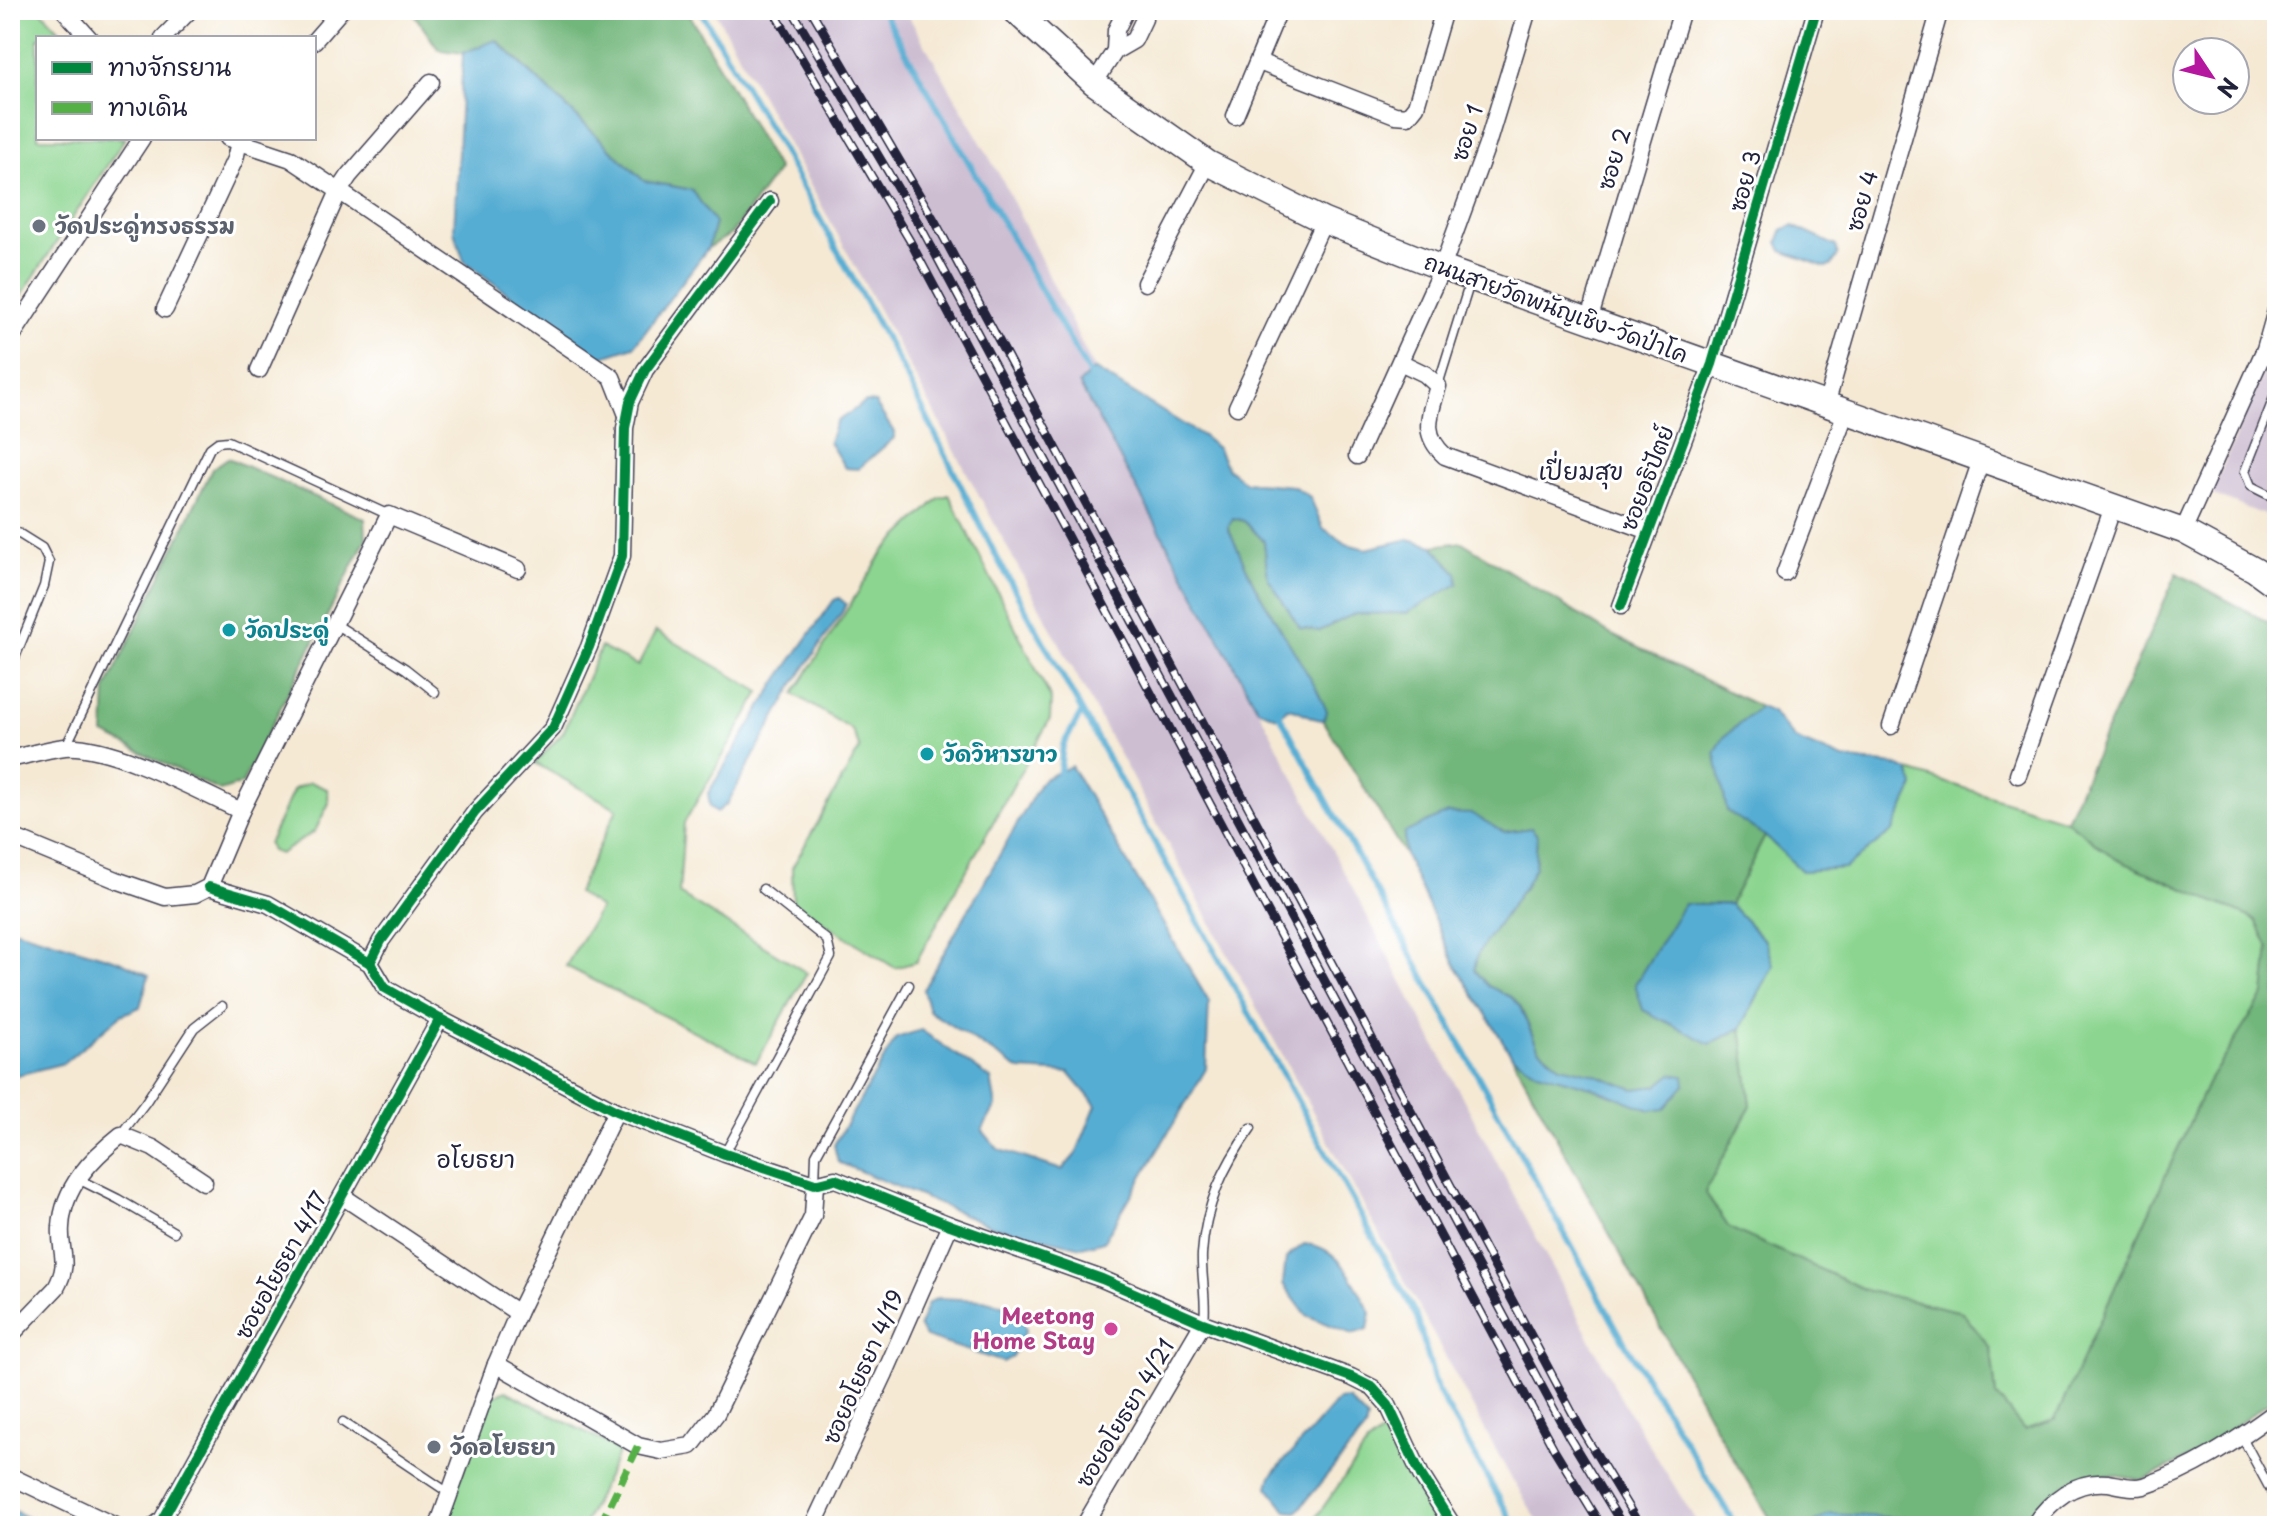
<svg xmlns="http://www.w3.org/2000/svg" width="2287" height="1536" viewBox="0 0 2287 1536" font-family="'Playpen Sans','Playpen Sans Thai',sans-serif">
  <rect width="100%" height="100%" fill="#fff"/>
  <filter id="ink" filterUnits="userSpaceOnUse"><feTurbulence type="fractalNoise" baseFrequency=".0125" numOctaves="2"/><feDisplacementMap in="SourceGraphic" scale="16" xChannelSelector="R" yChannelSelector="G"/><feConvolveMatrix kernelMatrix="1 2 1 2 8 2 1 2 1" color-interpolation-filters="sRGB"/></filter>
  <filter id="wash" filterUnits="userSpaceOnUse"><feTurbulence type="fractalNoise" baseFrequency=".006" numOctaves="4" result="noise"/><feDisplacementMap in="SourceGraphic" scale="32" xChannelSelector="R" yChannelSelector="G"/><feGaussianBlur stdDeviation="1.8" result="paint"/><feColorMatrix in="noise" values="0 0 0 0 0 0 0 0 0 0 0 0 0 0 0 0 0 1.4 0 .05"/><feComposite in="paint" operator="in"/></filter>
  <g filter="url(#wash)">
    <rect width="100%" height="100%" fill="#f5e9d4"/>
    <g fill="#cdbed2">
      <polygon points="714,10 905,10 1004,183 1094,369 1079,384 1258,709 1624,1404 1699,1526 1541,1526 1509,1474 856,268"/>
      <polygon points="2277,333 2277,520 2211,494 2273,349"/>
    </g>
    <g fill="#8cd590" stroke="#577c66" stroke-width="2">
      <polygon points="10,10 41,10 67,38 38,38 38,138 125,138 10,313"/>
      <polygon points="949,495 1051,699 1050,719 916,962 895,968 793,903 792,868 860,748 852,730 794,694 884,551 939,498"/>
      <polygon points="656,631 760,692 684,823 679,894 807,973 756,1063 566,966 600,908 577,893 617,809 535,763 563,733 601,647 638,666"/>
      <polygon points="1909,771 2066,820 2116,859 2256,920 2269,947 2264,995 2207,1084 2055,1420 2024,1430 1996,1395 1991,1349 1962,1312 1868,1291 1729,1228 1705,1192 1751,1105 1741,1028 1773,966 1765,941 1730,904 1765,836 1802,871 1846,867 1893,830 1914,786"/>
      <polygon points="310,782 327,789 329,803 315,831 280,854 271,851 268,844 294,789"/>
      <polygon points="506,1391 620,1450 583,1526 441,1526 492,1396"/>
      <polygon points="1390,1427 1413,1479 1442,1526 1310,1526 1367,1445"/>
    </g>
    <g fill="#71b67a" stroke="#4a6c5a" stroke-width="2">
      <polygon points="411,10 687,10 778,170 731,234 708,248 715,223 692,190 644,181 497,40 463,53 439,50"/>
      <polygon points="228,458 365,519 366,539 242,784 220,791 104,734 106,689 212,469"/>
      <polygon points="1233,518 1244,521 1264,541 1268,578 1319,631 1354,614 1408,613 1457,573 1433,546 1462,542 1610,634 1760,707 1725,736 1727,811 1765,836 1730,904 1684,904 1710,1044 1741,1028 1751,1105 1705,1192 1729,1228 1868,1291 1962,1312 1991,1349 1996,1395 2024,1430 2055,1420 2207,1084 2264,995 2269,948 2256,920 2116,859 2066,820 2177,573 2277,627 2277,1396 2199,1453 2143,1480 2103,1474 2072,1481 2041,1502 2021,1526 1931,1526 1922,1519 1815,1523 1814,1526 1775,1526 1726,1447 1512,1056 1538,1072 1591,1087 1650,1110 1672,1074 1657,1086 1634,1089 1591,1073 1560,1066 1538,1048 1520,1006 1511,997 1488,986 1474,970 1478,953 1525,886 1535,867 1537,835 1531,828 1504,832 1472,815 1404,833 1405,855 1323,720 1327,711 1254,584 1227,528"/>
    </g>
    <g fill="#56add3" stroke="#3c6887" stroke-width="2">
      <polygon points="496,40 644,181 692,190 715,223 708,248 634,346 595,359 464,261 454,231 463,53"/>
      <polygon points="1793,226 1836,246 1838,255 1831,266 1825,267 1782,251 1778,242 1783,229"/>
      <path d="M 1094,369 L 1204,437 L 1218,449 L 1227,468 L 1245,482 L 1293,486 L 1310,497 L 1323,528 L 1347,544 L 1366,549 L 1409,539 L 1433,546 L 1457,573 L 1458,584 L 1407,613 L 1354,614 L 1319,631 L 1300,628 L 1268,578 L 1264,541 L 1244,521 L 1233,518 L 1228,528 L 1254,584 L 1316,688 L 1327,711 L 1323,720 C 1309,720 1302,709 1287,708 L 1279,718 L 1258,709 L 1079,384 Z"/>
      <polygon points="866,402 875,403 894,432 894,438 858,469 845,468 829,442 836,422"/>
      <polygon points="839,598 846,604 842,612 794,684 727,804 717,812 710,807 708,793 779,678 834,600"/>
      <polygon points="1760,707 1772,712 1795,739 1843,759 1894,765 1909,771 1914,786 1893,831 1845,868 1802,871 1765,836 1727,811 1715,752 1725,736"/>
      <polygon points="1071,766 1209,1002 1206,1069 1104,1241 1082,1247 991,1226 838,1162 834,1145 896,1038 921,1030 991,1079 996,1106 982,1130 998,1149 1062,1170 1076,1154 1096,1105 1069,1073 1020,1070 929,1011 923,990 1042,780"/>
      <polygon points="1447,813 1472,814 1504,832 1531,828 1537,835 1535,867 1525,886 1478,953 1474,970 1488,986 1511,997 1520,1007 1538,1048 1560,1066 1591,1073 1634,1089 1657,1086 1672,1074 1684,1076 1685,1085 1665,1108 1650,1110 1591,1087 1538,1072 1512,1056 1455,964 1405,855 1404,833"/>
      <polygon points="1684,904 1730,904 1765,941 1773,966 1741,1028 1710,1044 1643,1010 1635,984"/>
      <polygon points="10,928 117,960 149,975 140,1007 121,1015 64,1063 10,1077"/>
      <path d="M 1304,1244 C 1342,1246 1354,1284 1371,1313 L 1368,1329 L 1352,1334 L 1306,1315 L 1283,1284 L 1286,1258 Z"/>
      <polygon points="938,1298 983,1300 1018,1309 1026,1330 1012,1357 1003,1362 925,1337 919,1326 928,1303"/>
      <polygon points="1348,1399 1367,1419 1365,1430 1297,1512 1287,1511 1268,1487 1271,1476 1338,1400"/>
      <polygon points="10,1509 44,1526 10,1526"/>
      <polygon points="1830,1514 1923,1519 1931,1526 1814,1526 1814,1523"/>
    </g>
    <g fill="none" stroke-linecap="round" stroke-linejoin="round">
      <g stroke="#56add3" stroke-width="6">
        <polyline points="700,10 777,141 902,368 996,556 1417,1317 1437,1390 1515,1526"/>
        <polyline points="882,10 1092,379"/>
        <polyline points="1277,710 1623,1340 1736,1526"/>
        <polyline points="1059,779 1063,745 1082,712"/>
      </g>
    </g>
  </g>
  <g filter="url(#ink)">
    <g fill="none" stroke-linecap="round" stroke-linejoin="round">
      <defs>
        <g id="service">
          <polyline points="1438,385 1471,279"/>
          <polyline points="2277,390 2245,471 2251,486 2277,499"/>
          <polyline points="10,528 42,548 49,562 44,586 10,670"/>
          <polyline points="2276,568 2277,565"/>
          <polyline points="335,624 406,669 435,692"/>
          <polyline points="66,746 210,448 218,442 228,441 389,515"/>
          <polyline points="121,1134 145,1103 194,1028 222,1006"/>
          <polyline points="725,1153 831,957 827,940 763,889"/>
          <polyline points="78,1179 118,1199 174,1232"/>
          <polyline points="815,1183 816,1155 909,985"/>
          <path d="M 1204,1323 C 1207,1300 1201,1277 1202,1254 C 1205,1206 1223,1167 1251,1128"/>
          <polyline points="343,1422 449,1493"/>
          <polyline points="2242,1437 2277,1502"/>
        </g>
        <g id="minor">
          <polyline points="64,10 89,38"/>
          <polyline points="163,38 190,10"/>
          <polyline points="314,41 341,10"/>
          <polyline points="1115,51 1116,30 1126,10"/>
          <polyline points="1259,62 1395,115 1408,116 1416,106 1444,10"/>
          <polyline points="431,82 349,176 339,191 612,377 627,415"/>
          <polyline points="1094,83 1115,51 1134,40 1144,19 1143,10"/>
          <polyline points="1235,116 1279,10"/>
          <polyline points="228,138 291,159 339,191 259,370"/>
          <polyline points="1145,283 1208,163"/>
          <polyline points="165,309 235,159 240,138"/>
          <polyline points="1589,321 1682,10"/>
          <polyline points="10,339 142,138"/>
          <path d="M 1400,362 L 1425,374 L 1438,386 C 1430,415 1420,433 1445,456 L 1649,531"/>
          <polyline points="1826,405 1940,10"/>
          <polyline points="1237,407 1324,221"/>
          <polyline points="1357,456 1442,268 1487,145 1528,10"/>
          <polyline points="2183,531 2265,349 2277,307"/>
          <polyline points="1785,573 1846,412"/>
          <polyline points="1621,606 1712,364 1816,10"/>
          <polyline points="1891,726 1981,460"/>
          <path d="M 10,759 C 28,755 47,749 65,747 C 113,744 196,790 241,811"/>
          <polyline points="2018,775 2113,507"/>
          <polyline points="10,836 119,881 165,897 195,894 209,887 241,811 389,515 518,569"/>
          <polyline points="209,887 268,904 370,963 385,988 440,1019 616,1111 725,1154 815,1184 835,1179 950,1225 1102,1279 1203,1323 1351,1377 1373,1388 1388,1405 1421,1475 1453,1526"/>
          <polyline points="370,963 381,941 475,812 553,728 589,647 622,556 625,428 630,402 645,370 770,201"/>
          <polyline points="342,1196 518,1313"/>
          <path d="M 10,1336 L 56,1288 C 71,1261 59,1252 61,1227 C 63,1187 92,1158 121,1135 L 153,1148 L 204,1182"/>
          <polyline points="496,1364 638,1446 661,1451 691,1446 716,1414 813,1216 815,1184"/>
          <polyline points="10,1476 115,1526"/>
          <polyline points="154,1526 162,1520 440,1019"/>
          <polyline points="438,1526 496,1364 518,1313 616,1111"/>
          <polyline points="813,1526 885,1373 950,1225"/>
          <polyline points="1084,1526 1203,1323"/>
          <path d="M 2033,1526 C 2051,1500 2074,1480 2108,1483 C 2119,1485 2133,1489 2144,1486 C 2193,1470 2236,1441 2277,1411"/>
        </g>
        <polyline id="secondary" points="1014,10 1094,83 1208,163 1324,221 1442,268 2183,531 2255,570 2277,586"/>
      </defs>
      <use href="#service" stroke="#424052" stroke-width="11"/>
      <use href="#minor" stroke="#424052" stroke-width="19"/>
      <use href="#secondary" stroke="#424052" stroke-width="27"/>
      <use href="#service" stroke="#fff" stroke-width="8"/>
      <use href="#minor" stroke="#fff" stroke-width="16"/>
      <use href="#secondary" stroke="#fff" stroke-width="24"/>
      <defs>
        <g id="rail">
          <polyline points="773,10 910,241 1554,1449 1601,1526"/>
          <polyline points="792,10 923,231 1569,1437 1623,1526"/>
          <polyline points="811,10 936,223 1581,1429 1640,1526"/>
        </g>
      </defs>
      <use href="#rail" stroke="#22223b" stroke-width="9"/>
      <use href="#rail" stroke="#fff" stroke-width="6" stroke-dasharray="18" stroke-linecap="butt"/>
      <polyline stroke="#55b146" stroke-width="8" stroke-dasharray="16 8" stroke-linecap="butt" points="600,1526 638,1446"/>
      <defs>
        <g id="cycleway">
          <polyline points="1621,606 1712,364 1816,10"/>
          <polyline points="209,887 268,904 370,963 385,988 440,1019 616,1111 725,1154 815,1184 835,1179 950,1225 1102,1279 1203,1323 1351,1377 1373,1388 1388,1405 1421,1475 1453,1526"/>
          <polyline points="370,963 381,941 475,812 553,728 589,647 622,556 625,428 630,402 645,370 770,201"/>
          <polyline points="154,1526 162,1520 440,1019"/>
        </g>
      </defs>
      <use href="#cycleway" stroke="#fff" stroke-width="15"/>
      <use href="#cycleway" stroke="#00873e" stroke-width="10"/>
    </g>
  </g>
  <g fill="#6b7280" stroke="#fff" stroke-width="3">
    <circle cx="39" cy="226" r="8"/>
    <circle cx="434" cy="1447" r="8"/>
  </g>
  <g fill="#0f9aa8" stroke="#fff" stroke-width="3">
    <circle cx="229" cy="630" r="8"/>
    <circle cx="927" cy="754" r="8"/>
  </g>
  <circle fill="#d1479c" stroke="#fff" stroke-width="3" cx="1111" cy="1329" r="8"/>
  <g text-anchor="middle" stroke-width="6" stroke-linejoin="round" paint-order="stroke">
    <g font-size="22" fill="#22223b" stroke="#fff">
      <text transform="translate(1467 133) rotate(-72)" y="8">ซอย 1</text>
      <text transform="translate(1614 159) rotate(-73)" y="8">ซอย 2</text>
      <text transform="translate(1745 181) rotate(-74)" y="8">ซอย 3</text>
      <text transform="translate(1862 201) rotate(-74)" y="8">ซอย 4</text>
      <text transform="translate(1556 308) rotate(20)" y="8">ถนนสายวัดพนัญเชิง-วัดป่าโค</text>
      <text transform="translate(1647 478) rotate(-69)" y="8">ซอยอธิปัตย์</text>
      <text transform="translate(281 1265) rotate(-61)" y="8">ซอยอโยธยา 4/17</text>
      <text transform="translate(863 1367) rotate(-66)" y="8">ซอยอโยธยา 4/19</text>
      <text transform="translate(1125 1413) rotate(-59)" y="8">ซอยอโยธยา 4/21</text>
    </g>
    <g font-size="22" font-weight="bold" fill="#5b616d" stroke="#fff" text-anchor="start">
      <text x="55" y="234">วัดประดู่ทรงธรรม</text>
      <text x="450" y="1455">วัดอโยธยา</text>
    </g>
    <g font-size="22" font-weight="bold" fill="#0d838f" stroke="#fff" text-anchor="start">
      <text x="245" y="638">วัดประดู่</text>
      <text x="943" y="762">วัดวิหารขาว</text>
    </g>
    <g font-size="22" font-weight="bold" fill="#b23c85" stroke="#fff" text-anchor="end">
      <text x="1095" y="1324">Meetong<tspan x="1095" dy="25">Home Stay</tspan></text>
    </g>
    <g font-size="24" fill="#22223b" stroke="#fff">
      <text x="1581" y="480">เปี่ยมสุข</text>
      <text x="476" y="1168">อโยธยา</text>
    </g>
  </g>
  <rect width="2287" height="1536" fill="none" stroke="#fff" stroke-width="40"/>
  <rect x="36" y="36" width="280" height="104" fill="#ffffff" stroke="#a7a7b1" stroke-width="2"/>
  <rect x="52" y="62" width="40" height="12" fill="#00873e" stroke="#a7a7b1" stroke-width="2"/>
  <text x="108" y="76" font-size="24" fill="#22223b">ทางจักรยาน</text>
  <rect x="52" y="102" width="40" height="12" fill="#55b146" stroke="#a7a7b1" stroke-width="2"/>
  <text x="108" y="116" font-size="24" fill="#22223b">ทางเดิน</text>
  <g transform="translate(2211 76) rotate(125)"><circle r="38" fill="#ffffff" stroke="#a7a7b1" stroke-width="2"/>
  <path d="M0-6L14 30L0 20L-14 30Z" fill="#b5179e"/>
  <text y="-12" font-size="22" font-weight="bold" text-anchor="middle" fill="#22223b">N</text>
  </g>
</svg>
